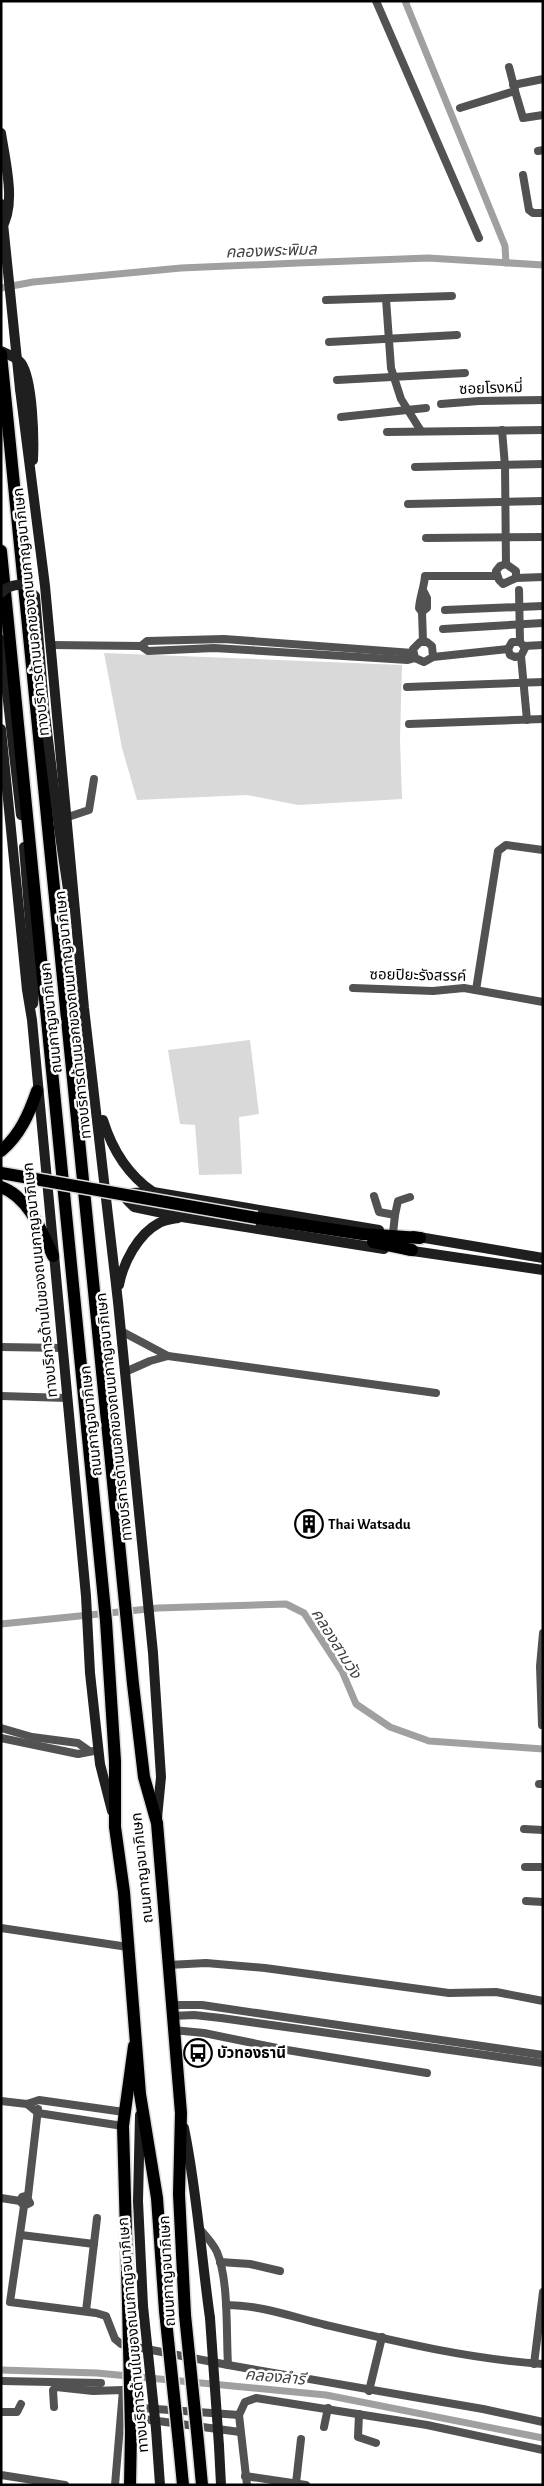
<svg xmlns="http://www.w3.org/2000/svg" width="544" height="2486" viewBox="0 0 544 2486" font-family="'Alegreya Sans','Noto Sans Thai',sans-serif">
  <rect width="100%" height="100%" fill="#fff"/>
  <g fill="#d9d9d9">
    <polygon points="104,653 402,665 400,739 402,799 298,805 247,795 137,800 122,748"/>
    <polygon points="250,1040 259,1114 239,1117 242,1174 199,1175 195,1125 180,1124 168,1050"/>
  </g>
  <g fill="none" stroke-linecap="round" stroke-linejoin="round">
    <g stroke="#a0a0a0" stroke-width="7">
      <polyline points="405,1 505,246 506,263"/>
      <polyline points="1,288 33,282 181,268 298,263 428,258 543,265"/>
      <polyline points="1,1624 158,1608 286,1604 304,1613 342,1671 356,1704 390,1727 429,1741 543,1749"/>
      <polyline points="1,2370 97,2373 326,2395 543,2438"/>
    </g>
    <defs>
      <g id="primary">
        <path d="M 1,1151 C 20,1135 29,1114 37,1091"/>
        <path d="M 1,1187 C 29,1197 42,1232 53,1256"/>
        <polyline points="257,1218 362,1234 420,1238"/>
        <polyline points="373,1242 412,1250"/>
        <polyline points="128,2303 123,2126 134,2046"/>
        <polyline points="130,2485 131,2432"/>
      </g>
      <g id="trunk">
        <polyline points="1,354 133,1684 144,1777 157,1823 181,2113 179,2194 185,2315"/>
        <polyline points="1,551 106,1621 115,1761 115,1827 124,1892 140,2094 157,2198 165,2311"/>
        <polyline points="198,2442 202,2485"/>
        <polyline points="179,2444 183,2485"/>
      </g>
    </defs>
    <use href="#primary" stroke="#dbdbdb" stroke-width="15"/>
    <use href="#trunk" stroke="#dbdbdb" stroke-width="15"/>
    <g stroke="#525252" stroke-width="8">
      <polyline points="376,1 479,238"/>
      <polyline points="509,67 515,90"/>
      <polyline points="513,85 543,79"/>
      <polyline points="460,108 515,91 523,118 543,115"/>
      <polyline points="538,151 543,150"/>
      <polyline points="523,175 529,210 533,213 543,213"/>
      <polyline points="386,299 391,368 401,399 421,431"/>
      <polyline points="326,300 452,296"/>
      <polyline points="329,342 457,335"/>
      <polyline points="337,380 465,373"/>
      <polyline points="441,404 479,401 543,400"/>
      <polyline points="341,417 426,408"/>
      <polyline points="502,430 505,466 506,564"/>
      <polyline points="387,432 543,430"/>
      <polyline points="415,467 543,464"/>
      <polyline points="408,504 543,501"/>
      <polyline points="426,538 543,537"/>
      <polyline points="516,578 516,571 506,564 500,566 496,571 499,580 503,584 516,578 543,577"/>
      <polyline points="519,590 520,642"/>
      <polyline points="445,610 543,606"/>
      <polyline points="422,612 427,608 427,598 424,592"/>
      <polyline points="443,629 543,623"/>
      <path d="M 423,641 L 422,612 L 419,608 C 420,596 424,588 425,576 L 496,576"/>
      <polyline points="51,645 141,646 148,651 214,648 408,660 415,658"/>
      <polyline points="141,646 147,641 224,639 413,653"/>
      <polyline points="524,646 543,645"/>
      <polyline points="521,656 515,657 510,655 508,649 512,642 520,642 525,648 521,656 527,720"/>
      <polyline points="433,657 432,646 427,642 420,642 413,649 415,658 424,662 433,657 508,649"/>
      <polyline points="407,687 543,682"/>
      <polyline points="409,724 543,719"/>
      <polyline points="68,817 89,810 94,779"/>
      <polyline points="353,988 433,991 464,988 543,1002"/>
      <polyline points="476,990 498,851 506,845 543,850"/>
      <polyline points="374,1196 379,1212 395,1215 393,1233"/>
      <polyline points="395,1215 398,1201 410,1197"/>
      <polyline points="121,1331 168,1356 436,1393"/>
      <polyline points="1,1347 63,1348"/>
      <polyline points="125,1372 150,1361 168,1356"/>
      <polyline points="1,1396 67,1398"/>
      <polyline points="542,1725 540,1666 543,1633"/>
      <polyline points="1,1728 32,1737 78,1743 88,1750"/>
      <polyline points="1,1738 78,1754 99,1750"/>
      <polyline points="539,1784 543,1784"/>
      <polyline points="524,1829 543,1830"/>
      <polyline points="525,1867 543,1867"/>
      <polyline points="526,1901 543,1902"/>
      <polyline points="1,1928 128,1947"/>
      <polyline points="168,1965 206,1963 265,1968 449,1993 496,1992 543,2001"/>
      <polyline points="171,2005 202,2005 543,2055"/>
      <polyline points="172,2016 194,2015 221,2018 543,2063"/>
      <polyline points="173,2030 204,2033 287,2050 427,2073"/>
      <polyline points="1,2101 27,2104 39,2100 124,2112"/>
      <polyline points="27,2104 38,2113 123,2126"/>
      <polyline points="28,2196 38,2109"/>
      <polyline points="1,2198 20,2201"/>
      <path d="M 24,2206 L 30,2203 L 26,2196 L 22,2197 L 20,2201 L 24,2206 L 10,2302 L 96,2313 L 106,2316 L 115,2339 L 121,2344 L 228,2365 C 226,2333 229,2281 217,2252 C 213,2243 205,2235 198,2227"/>
      <polyline points="21,2235 94,2244"/>
      <polyline points="220,2262 250,2264 280,2271"/>
      <path d="M 226,2305 C 261,2305 293,2317 326,2325 C 398,2342 469,2359 543,2364"/>
      <polyline points="86,2311 97,2218"/>
      <polyline points="534,2364 543,2292"/>
      <polyline points="228,2365 483,2409 543,2422"/>
      <polyline points="1,2381 101,2383"/>
      <polyline points="369,2391 382,2337"/>
      <polyline points="54,2407 53,2390 56,2387 93,2391 123,2390 115,2485"/>
      <polyline points="128,2407 239,2415"/>
      <polyline points="1,2412 17,2412 21,2404"/>
      <polyline points="359,2414 358,2437 376,2443"/>
      <polyline points="128,2417 240,2432"/>
      <polyline points="324,2427 328,2408"/>
      <polyline points="1,2475 65,2485"/>
      <polyline points="245,2476 306,2485"/>
      <polyline points="296,2483 301,2439"/>
      <polyline points="247,2485 239,2415 245,2402 256,2398 427,2425 543,2450"/>
    </g>
    <g stroke="#1f1f1f" stroke-width="10">
      <path d="M 1,133 C 5,161 17,205 1,229"/>
      <path d="M 1,351 C 8,354 16,357 21,363 C 33,380 34,439 33,460"/>
      <polyline points="20,389 45,586 84,1008 118,1302 153,1653 161,1777 157,1818"/>
      <polyline points="1,640 21,815"/>
      <polyline points="1,729 27,990 32,1020 86,1596 90,1673 100,1764 112,1811"/>
      <polyline points="59,828 70,903"/>
      <polyline points="24,847 35,984 33,1004"/>
      <path d="M 103,1120 C 112,1149 128,1175 153,1192"/>
      <polyline points="379,1230 153,1192 131,1193 127,1200 134,1207 182,1217 384,1249"/>
      <polyline points="413,1236 543,1258"/>
      <polyline points="406,1250 543,1270"/>
      <path d="M 119,1285 C 123,1263 138,1234 159,1223 C 164,1220 172,1219 178,1218"/>
      <polyline points="140,2115 138,2201 143,2306"/>
      <path d="M 184,2128 C 197,2191 201,2255 210,2318"/>
      <polyline points="156,2429 160,2485"/>
      <polyline points="219,2446 221,2485"/>
    </g>
    <use href="#primary" stroke="#000" stroke-width="12"/>
    <use href="#trunk" stroke="#000" stroke-width="12"/>
    <defs>
      <g id="primary-bridge">
        <polyline points="1,1173 257,1218"/>
        <polyline points="128,2303 131,2432"/>
      </g>
      <g id="trunk-bridge">
        <polyline points="165,2311 179,2444"/>
        <polyline points="185,2315 198,2442"/>
      </g>
    </defs>
    <use href="#primary-bridge" stroke="#dbdbdb" stroke-width="15" stroke-linecap="butt"/>
    <use href="#trunk-bridge" stroke="#dbdbdb" stroke-width="15" stroke-linecap="butt"/>
    <g stroke="#1f1f1f" stroke-width="10">
      <polyline points="1,204 20,389"/>
      <path d="M 1,593 C 8,585 16,584 25,585 L 35,596 L 44,707 L 59,828"/>
      <polyline points="143,2306 156,2429"/>
      <polyline points="210,2318 219,2446"/>
    </g>
    <use href="#primary-bridge" stroke="#000" stroke-width="12"/>
    <use href="#trunk-bridge" stroke="#000" stroke-width="12"/>
  </g>
  <defs>
    <symbol id="building-ring" viewBox="-11 -11 22 22"><circle r="9.5" fill="#fff" stroke="#000" stroke-width="1.5"/><path d="M-4-6H4V6H1V3H-1V6H-4ZM-2.5-4.3h1.7v1.8h-1.7ZM.8-4.3h1.7v1.8H.8ZM-2.5-1h1.7V.8h-1.7ZM.8-1h1.7V.8H.8Z" fill="#000"/></symbol>
    <symbol id="bus-ring" viewBox="-11 -11 22 22"><circle r="9.5" fill="#fff" stroke="#000" stroke-width="1.5"/><path d="M-5-6H5V4H4V6H2V4H-2V6H-4V4H-5ZM-3.5-4V0h7V-4ZM-3.5 1.2v1.5H-2V1.2ZM2 1.2v1.5H3.5V1.2Z" fill="#000"/></symbol>
  </defs>
  <g fill-rule="evenodd">
    <use href="#building-ring" x="293" y="1508" width="32" height="32"/>
    <use href="#bus-ring" x="182" y="2037" width="32" height="32"/>
  </g>
  <g text-anchor="middle" stroke-width="5" stroke-linejoin="round" paint-order="stroke">
    <g font-size="15" fill="#000" stroke="#fff">
      <text transform="translate(491 388) rotate(-2)" y="5">ซอยโรงหมี่</text>
      <text transform="translate(31 612) rotate(-96)" y="5">ทางบริการด้านนอกของถนนกาญจนาภิเษก</text>
      <text transform="translate(418 975) rotate(1)" y="5">ซอยปิยะรังสรรค์</text>
      <text transform="translate(73 1015) rotate(-96)" y="5">ทางบริการด้านนอกของถนนกาญจนาภิเษก</text>
      <text transform="translate(51 1018) rotate(-96)" y="5">ถนนกาญจนาภิเษก</text>
      <text transform="translate(40 1280) rotate(-96)" y="5">ทางบริการด้านในของถนนกาญจนาภิเษก</text>
      <text transform="translate(114 1417) rotate(-96)" y="5">ทางบริการด้านนอกของถนนกาญจนาภิเษก</text>
      <text transform="translate(91 1421) rotate(-96)" y="5">ถนนกาญจนาภิเษก</text>
      <text transform="translate(142 1868) rotate(-96)" y="5">ถนนกาญจนาภิเษก</text>
      <text transform="translate(167 2271) rotate(-93)" y="5">ถนนกาญจนาภิเษก</text>
      <text transform="translate(133 2335) rotate(-95)" y="5">ทางบริการด้านในของถนนกาญจนาภิเษก</text>
    </g>
    <g font-size="15" font-weight="bold" fill="#000" stroke="#fff" text-anchor="start">
      <text x="328" y="1529">Thai Watsadu</text>
      <text x="217" y="2058">บัวทองธานี</text>
    </g>
    <g font-size="16" font-style="italic" fill="#414141" stroke="#fff">
      <text transform="translate(271 250) rotate(-2)" y="6">คลองพระพิมล</text>
      <text transform="translate(337 1643) rotate(58)" y="6">คลองสามวัง</text>
      <text transform="translate(275 2376) rotate(5)" y="6">คลองลำรี</text>
    </g>
  </g>
  <rect width="544" height="2486" fill="none" stroke="#000000" stroke-width="5"/>
</svg>
